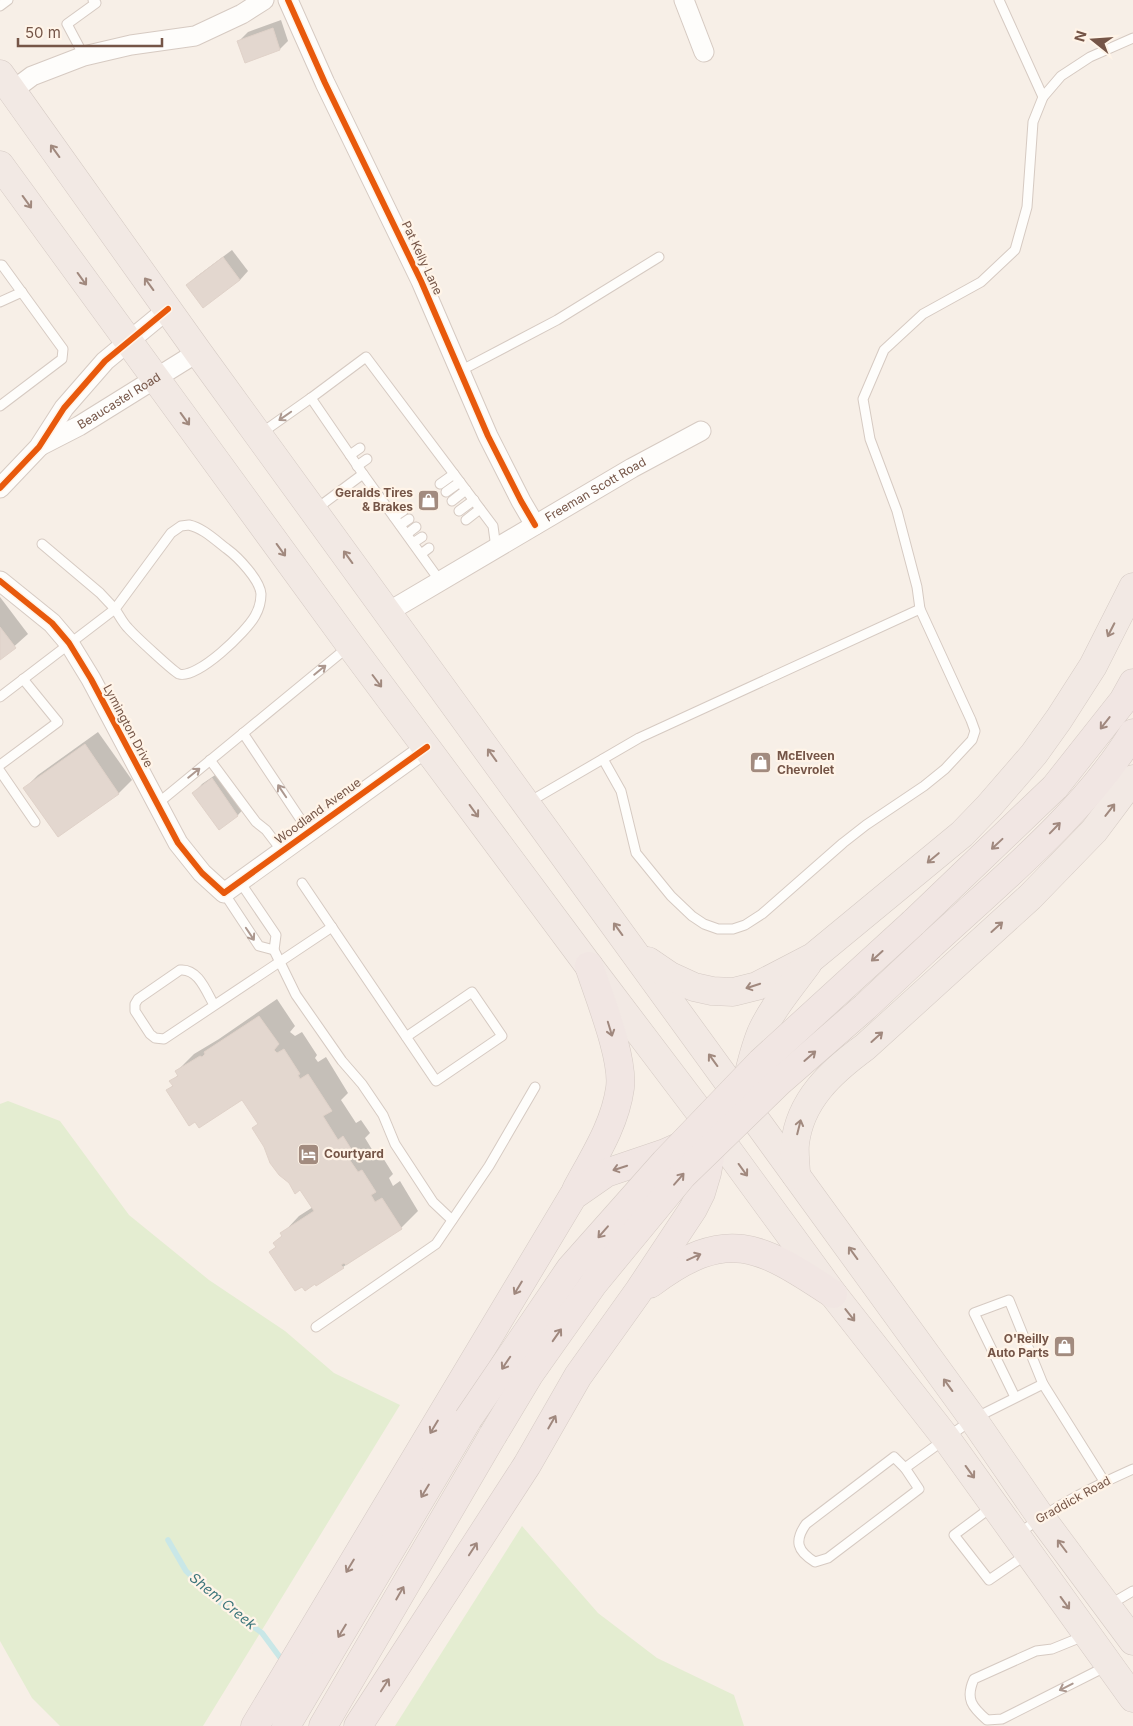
<svg xmlns="http://www.w3.org/2000/svg" width="1133" height="1726" viewBox="0 0 1133 1726" font-family="Inter,sans-serif">
  <rect width="100%" height="100%" fill="#f7efe7"/>
  <g fill="#e4edd1">
    <polygon points="8,1101 60,1121 129,1215 209,1280 285,1331 334,1373 400,1405 203,1726 60,1726 32,1698 0,1641 0,1104"/>
    <polygon points="522,1526 598,1613 657,1658 734,1695 744,1726 395,1726"/>
  </g>
  <g fill="#0003">
    <polygon points="281,20 288,41 280,49 246,61 239,41 248,32"/>
    <polygon points="232,250 248,271 240,280 188,285 196,277"/>
    <polygon points="0,597 28,634 0,659"/>
    <polygon points="98,732 132,780 119,793 58,836 25,788 38,775"/>
    <polygon points="221,771 246,806 238,815 219,828 194,793 202,784"/>
    <polygon points="277,999 295,1026 290,1032 295,1036 302,1032 317,1055 315,1058 318,1062 326,1057 348,1093 341,1100 356,1123 361,1120 370,1133 365,1138 376,1156 380,1153 393,1174 389,1178 393,1186 400,1181 418,1211 401,1228 343,1267 271,1252 277,1246 275,1243 283,1235 282,1234 299,1216 313,1207 301,1189 266,1147 254,1128 259,1123 242,1098 168,1091 173,1085 171,1082 179,1074 177,1071 194,1054 219,1039"/>
  </g>
  <g fill="none" stroke-linecap="round" stroke-linejoin="round">
    <polyline stroke="#c9e7e7" stroke-width="5.5" points="168,1540 186,1571 214,1598 262,1633 282,1660"/>
  </g>
  <g fill="#e3d7cf" stroke="#e0d2c9">
    <polygon points="273,28 280,50 245,63 237,41"/>
    <polygon points="223,257 240,280 203,308 186,285"/>
    <polygon points="0,627 16,648 0,660"/>
    <polygon points="85,744 119,794 58,837 23,788"/>
    <polygon points="212,778 238,816 219,830 192,793"/>
    <polygon points="259,1016 279,1044 274,1050 277,1053 284,1049 300,1074 298,1075 300,1079 308,1074 332,1111 323,1116 338,1140 343,1136 353,1152 347,1156 358,1172 362,1170 376,1192 371,1195 375,1202 382,1198 402,1229 346,1265 344,1263 341,1265 344,1268 316,1286 315,1284 305,1291 302,1287 295,1291 269,1252 276,1247 273,1243 282,1236 280,1233 314,1211 300,1190 295,1194 289,1183 279,1175 270,1163 264,1147 252,1128 258,1124 242,1100 199,1128 195,1122 189,1126 166,1090 173,1086 169,1081 178,1076 175,1071 200,1056 202,1057 205,1054 204,1052"/>
  </g>
  <g fill="none" stroke-linecap="round" stroke-linejoin="round">
    <defs>
      <g id="service">
        <polyline points="999,0 1043,97"/>
        <polyline points="0,6 8,0"/>
        <polyline points="84,56 67,24 96,3 93,0"/>
        <polyline points="0,265 2,265 63,349 62,359 0,406"/>
        <polyline points="0,302 22,292"/>
        <polyline points="460,371 557,320 659,257"/>
        <polyline points="260,434 311,398"/>
        <polyline points="350,455 360,448"/>
        <polyline points="357,466 367,459"/>
        <polyline points="440,484 454,474"/>
        <polyline points="446,492 460,482"/>
        <polyline points="452,501 466,490"/>
        <polyline points="316,509 363,474"/>
        <polyline points="459,511 474,500"/>
        <polyline points="394,517 403,511"/>
        <polyline points="466,520 480,509"/>
        <path d="M 189,525 C 203,528 215,540 227,549 C 238,557 260,580 261,594 C 261,602 259,609 255,616 C 246,632 198,679 179,674 C 174,672 134,635 128,628 C 123,623 119,615 115,609 L 171,533 L 181,526 Z"/>
        <polyline points="400,525 409,519"/>
        <polyline points="407,534 416,527"/>
        <polyline points="413,543 422,537"/>
        <polyline points="421,554 429,548"/>
        <polyline points="440,581 363,474 311,398 366,357 493,526 496,548"/>
        <polyline points="0,697 115,609 100,593 42,544"/>
        <polyline points="243,733 309,832"/>
        <polyline points="603,759 621,791 636,853 671,896 692,916 704,924 718,929 733,929 745,925 762,914 843,843 866,825 924,786 945,769 972,740 975,731 971,720 920,609 917,587 897,511 870,439 863,399 884,350 923,314 981,282 1015,250 1027,207 1033,122 1043,97 1061,76 1090,57 1133,38"/>
        <polyline points="210,760 256,822 266,830 282,851"/>
        <polyline points="0,765 58,722 23,679"/>
        <polyline points="0,771 35,822"/>
        <polyline points="529,802 639,738 920,609"/>
        <polyline points="157,804 348,647"/>
        <polyline points="302,883 436,1081 502,1036 472,992 406,1037"/>
        <polyline points="224,893 259,946 274,950 276,935 240,882"/>
        <polyline points="274,950 296,995 342,1061 362,1084 383,1115 395,1144 433,1202 452,1220"/>
        <path d="M 214,1005 C 206,991 198,968 180,970 L 138,999 L 135,1004 L 135,1011 L 150,1034 L 155,1038 L 164,1039 L 332,927"/>
        <polyline points="316,1327 436,1244 489,1166 535,1087"/>
        <polyline points="1015,1397 974,1313 1009,1300 1043,1384"/>
        <path d="M 894,1457 L 905,1468 L 919,1489 L 828,1558 L 815,1562 C 797,1551 794,1541 806,1524 Z"/>
        <polyline points="905,1468 973,1419 1043,1384 1104,1481"/>
        <polyline points="993,1506 954,1535 989,1580 1027,1554"/>
        <path d="M 1019,1534 C 1053,1506 1093,1487 1133,1469"/>
        <polyline points="1109,1605 1133,1591"/>
        <path d="M 1084,1636 L 1052,1649 L 1036,1651 L 974,1679 C 965,1699 972,1707 987,1720 L 1002,1719 L 1107,1666"/>
      </g>
      <g id="minor">
        <polyline points="288,0 325,83 421,281 488,436 521,501 535,525"/>
        <polyline points="684,0 704,52"/>
        <polyline points="12,91 32,76 84,56 131,45 195,36 242,14 264,0"/>
        <path id="s1" d="M 40,446 L 79,426 L 198,352"/>
        <polyline points="0,488 39,447 64,408 105,361 168,309"/>
        <polyline points="0,581 52,623 69,643 91,679 178,843 202,873 224,893 427,747"/>
        <path id="s2" d="M 388,612 L 632,468 L 701,431"/>
      </g>
      <g id="trunk">
        <polyline points="0,74 198,352 973,1419 1040,1516 1133,1641"/>
        <polyline points="0,165 350,645 589,966 714,1131 833,1294 946,1438 1133,1698"/>
        <polyline points="648,961 670,976 694,987 712,991 733,992 757,986 813,957 962,834 989,806 1034,754 1059,719 1093,666 1133,587"/>
        <path d="M 746,1085 C 750,1068 754,1050 761,1033 C 772,1008 792,985 808,963"/>
        <path d="M 796,1175 C 796,1165 794,1154 795,1144 C 800,1100 831,1072 865,1047 L 1030,897 L 1094,831 L 1133,779"/>
      </g>
      <g id="motorway">
        <polyline points="913,923 1055,787 1123,701 1133,683"/>
        <path d="M 930,946 C 999,882 1084,813 1133,733"/>
        <path d="M 576,1190 C 593,1158 615,1125 620,1088 C 624,1058 599,997 589,966"/>
        <path d="M 650,1284 C 727,1226 759,1245 833,1294"/>
        <polyline points="255,1726 573,1196 606,1173 665,1153 683,1145"/>
        <polyline points="286,1726 468,1419"/>
        <polyline points="323,1726 493,1435"/>
        <polyline points="358,1726 527,1465 578,1376 638,1292 693,1209 701,1193 707,1173 714,1135"/>
      </g>
    </defs>
    <use href="#service" stroke="#d6cac2" stroke-width="11"/>
    <use href="#minor" stroke="#d6cac2" stroke-width="21"/>
    <use href="#trunk" stroke="#d5cac4" stroke-width="29"/>
    <use href="#motorway" stroke="#d5cac4" stroke-width="29"/>
    <use href="#service" stroke="#fefdfb" stroke-width="9"/>
    <use href="#minor" stroke="#fefdfb" stroke-width="19"/>
    <use href="#trunk" stroke="#f2e9e4" stroke-width="28"/>
    <use href="#motorway" stroke="#f1e6e3" stroke-width="28"/>
    <defs>
      <g id="motorway-bridge">
        <polyline points="468,1419 570,1269 665,1162 761,1062 913,923"/>
        <polyline points="493,1435 529,1375 594,1283 682,1176 779,1082 865,1007 930,946"/>
      </g>
    </defs>
    <use href="#motorway-bridge" stroke="#d5cac4" stroke-width="29" stroke-linecap="butt"/>
    <use href="#motorway-bridge" stroke="#f1e6e3" stroke-width="28"/>
    <defs>
      <g id="cycleway">
        <polyline points="288,0 325,83 421,281 488,436 521,501 535,525"/>
        <polyline points="0,488 39,447 64,408 105,361 168,309"/>
        <polyline points="0,581 52,623 69,643 91,679 178,843 202,873 224,893 427,747"/>
      </g>
    </defs>
    <use href="#cycleway" stroke="#fff4e8" stroke-width="9"/>
    <use href="#cycleway" stroke="#e8590c" stroke-width="6"/>
  </g>
  <defs><path id="oneway-shaft" d="M-6 0H5M1.5-3L5.5 0L1.5 3" fill="none" stroke-width="1.6" stroke-linecap="round" stroke-linejoin="round" transform="scale(1.25)"/></defs>
  <g stroke="#a1897e">
    <use href="#oneway-shaft" transform="translate(55 151) rotate(-126)"/>
    <use href="#oneway-shaft" transform="translate(27 202) rotate(54)"/>
    <use href="#oneway-shaft" transform="translate(82 279) rotate(54)"/>
    <use href="#oneway-shaft" transform="translate(149 284) rotate(-126)"/>
    <use href="#oneway-shaft" transform="translate(185 419) rotate(54)"/>
    <use href="#oneway-shaft" transform="translate(281 550) rotate(54)"/>
    <use href="#oneway-shaft" transform="translate(348 557) rotate(-126)"/>
    <use href="#oneway-shaft" transform="translate(1111 630) rotate(117)"/>
    <use href="#oneway-shaft" transform="translate(377 681) rotate(53)"/>
    <use href="#oneway-shaft" transform="translate(492 755) rotate(-126)"/>
    <use href="#oneway-shaft" transform="translate(1110 810) rotate(-52)"/>
    <use href="#oneway-shaft" transform="translate(474 811) rotate(54)"/>
    <use href="#oneway-shaft" transform="translate(933 858) rotate(140)"/>
    <use href="#oneway-shaft" transform="translate(997 927) rotate(-42)"/>
    <use href="#oneway-shaft" transform="translate(618 929) rotate(-126)"/>
    <use href="#oneway-shaft" transform="translate(753 986) rotate(162)"/>
    <use href="#oneway-shaft" transform="translate(877 1037) rotate(-42)"/>
    <use href="#oneway-shaft" transform="translate(713 1060) rotate(-126)"/>
    <use href="#oneway-shaft" transform="translate(799 1127) rotate(-76)"/>
    <use href="#oneway-shaft" transform="translate(743 1170) rotate(54)"/>
    <use href="#oneway-shaft" transform="translate(853 1253) rotate(-126)"/>
    <use href="#oneway-shaft" transform="translate(850 1315) rotate(52)"/>
    <use href="#oneway-shaft" transform="translate(948 1385) rotate(-126)"/>
    <use href="#oneway-shaft" transform="translate(970 1472) rotate(54)"/>
    <use href="#oneway-shaft" transform="translate(1062 1546) rotate(-127)"/>
    <use href="#oneway-shaft" transform="translate(1065 1603) rotate(54)"/>
  </g>
  <g stroke="#ac988f">
    <use href="#oneway-shaft" transform="translate(285 416) rotate(145)"/>
    <use href="#oneway-shaft" transform="translate(320 670) rotate(-39)"/>
    <use href="#oneway-shaft" transform="translate(194 773) rotate(-39)"/>
    <use href="#oneway-shaft" transform="translate(282 791) rotate(-124)"/>
    <use href="#oneway-shaft" transform="translate(250 934) rotate(56)"/>
    <use href="#oneway-shaft" transform="translate(1066 1687) rotate(153)"/>
  </g>
  <g stroke="#a0887e">
    <use href="#oneway-shaft" transform="translate(1105 723) rotate(128)"/>
    <use href="#oneway-shaft" transform="translate(1055 828) rotate(-46)"/>
    <use href="#oneway-shaft" transform="translate(997 844) rotate(137)"/>
    <use href="#oneway-shaft" transform="translate(877 956) rotate(138)"/>
    <use href="#oneway-shaft" transform="translate(610 1029) rotate(73)"/>
    <use href="#oneway-shaft" transform="translate(810 1056) rotate(-41)"/>
    <use href="#oneway-shaft" transform="translate(620 1168) rotate(162)"/>
    <use href="#oneway-shaft" transform="translate(679 1179) rotate(-49)"/>
    <use href="#oneway-shaft" transform="translate(603 1232) rotate(131)"/>
    <use href="#oneway-shaft" transform="translate(694 1257) rotate(-24)"/>
    <use href="#oneway-shaft" transform="translate(518 1288) rotate(121)"/>
    <use href="#oneway-shaft" transform="translate(557 1335) rotate(-55)"/>
    <use href="#oneway-shaft" transform="translate(506 1363) rotate(124)"/>
    <use href="#oneway-shaft" transform="translate(552 1422) rotate(-60)"/>
    <use href="#oneway-shaft" transform="translate(434 1427) rotate(121)"/>
    <use href="#oneway-shaft" transform="translate(425 1491) rotate(121)"/>
    <use href="#oneway-shaft" transform="translate(473 1549) rotate(-57)"/>
    <use href="#oneway-shaft" transform="translate(350 1566) rotate(121)"/>
    <use href="#oneway-shaft" transform="translate(400 1593) rotate(-60)"/>
    <use href="#oneway-shaft" transform="translate(342 1631) rotate(121)"/>
    <use href="#oneway-shaft" transform="translate(385 1685) rotate(-57)"/>
  </g>
  <defs>
    <symbol id="shop-square" viewBox="-11 -11 22 22"><rect x="-9" y="-9" width="18" height="18" rx="4" fill="#a28b7f" stroke="#fff4e8"/><path d="M-5-2.5h2.3a2.7 3.5 0 0 1 5.4 0H5L5.5 6h-11ZM-1.5-2.5h3a1.5 2.3 0 0 0-3 0Z" fill="#fff"/></symbol>
    <symbol id="hotel-square" viewBox="-11 -11 22 22"><rect x="-9" y="-9" width="18" height="18" rx="4" fill="#a28b7f" stroke="#fff4e8"/><path d="M-6-4.5h1.5V1H6V5H4.5V3h-9V5H-6ZM-4 0a1.8 1.8 0 1 1 3.6 0ZM.5 0V-2.5h3Q6-2.5 6 0Z" fill="#fff"/></symbol>
  </defs>
  <g fill-rule="evenodd">
    <use href="#shop-square" x="416" y="488" width="25" height="25"/>
    <use href="#shop-square" x="748" y="750" width="25" height="25"/>
    <use href="#hotel-square" x="296" y="1142" width="25" height="25"/>
    <use href="#shop-square" x="1052" y="1334" width="25" height="25"/>
  </g>
  <g text-anchor="middle" stroke-width="4.5" stroke-linejoin="round" paint-order="stroke">
    <g font-size="12" fill="#755547" stroke="#fff4e8">
      <text transform="translate(422 258) rotate(65)" y="4">Pat Kelly Lane</text>
      <text dy="4" stroke="none"><textPath href="#s1" startOffset="91">Beaucastel Road</textPath></text>
      <text dy="4" stroke="none"><textPath href="#s2" startOffset="241">Freeman Scott Road</textPath></text>
      <text transform="translate(128 726) rotate(62)" y="4">Lymington Drive</text>
      <text transform="translate(318 811) rotate(-36)" y="4">Woodland Avenue</text>
      <text transform="translate(1073 1500) rotate(-29)" y="4">Graddick Road</text>
    </g>
    <g font-size="12" font-weight="bold" fill="#755547" stroke="#fff4e8" text-anchor="end">
      <text x="413" y="497">Geralds Tires<tspan x="413" dy="14">&amp; Brakes</tspan></text>
      <text x="777" y="760" text-anchor="start">McElveen<tspan x="777" dy="14">Chevrolet</tspan></text>
      <text x="324" y="1158" text-anchor="start">Courtyard</text>
      <text x="1049" y="1343">O'Reilly<tspan x="1049" dy="14">Auto Parts</tspan></text>
    </g>
    <g font-size="14" font-style="italic" fill="#3b757b" stroke="#fff4e8">
      <text transform="translate(223 1601) rotate(39)" y="5">Shem Creek</text>
    </g>
  </g>
  <g transform="translate(1093 40) rotate(287)" stroke="#fff4e8" stroke-width="4" paint-order="stroke">
  <path d="M0-4L9 19L0 12L-9 19Z" fill="#755547"/>
  <text y="-8" font-size="14" font-weight="bold" text-anchor="middle" fill="#755547">N</text>
  </g>
  <path d="M18 38v8h144v-8" fill="none" stroke="#755547" stroke-width="2.5"/>
  <text x="25" y="38" font-size="15" fill="#755547" stroke="#fff4e8" stroke-width="4" paint-order="stroke">50 m</text>
</svg>
